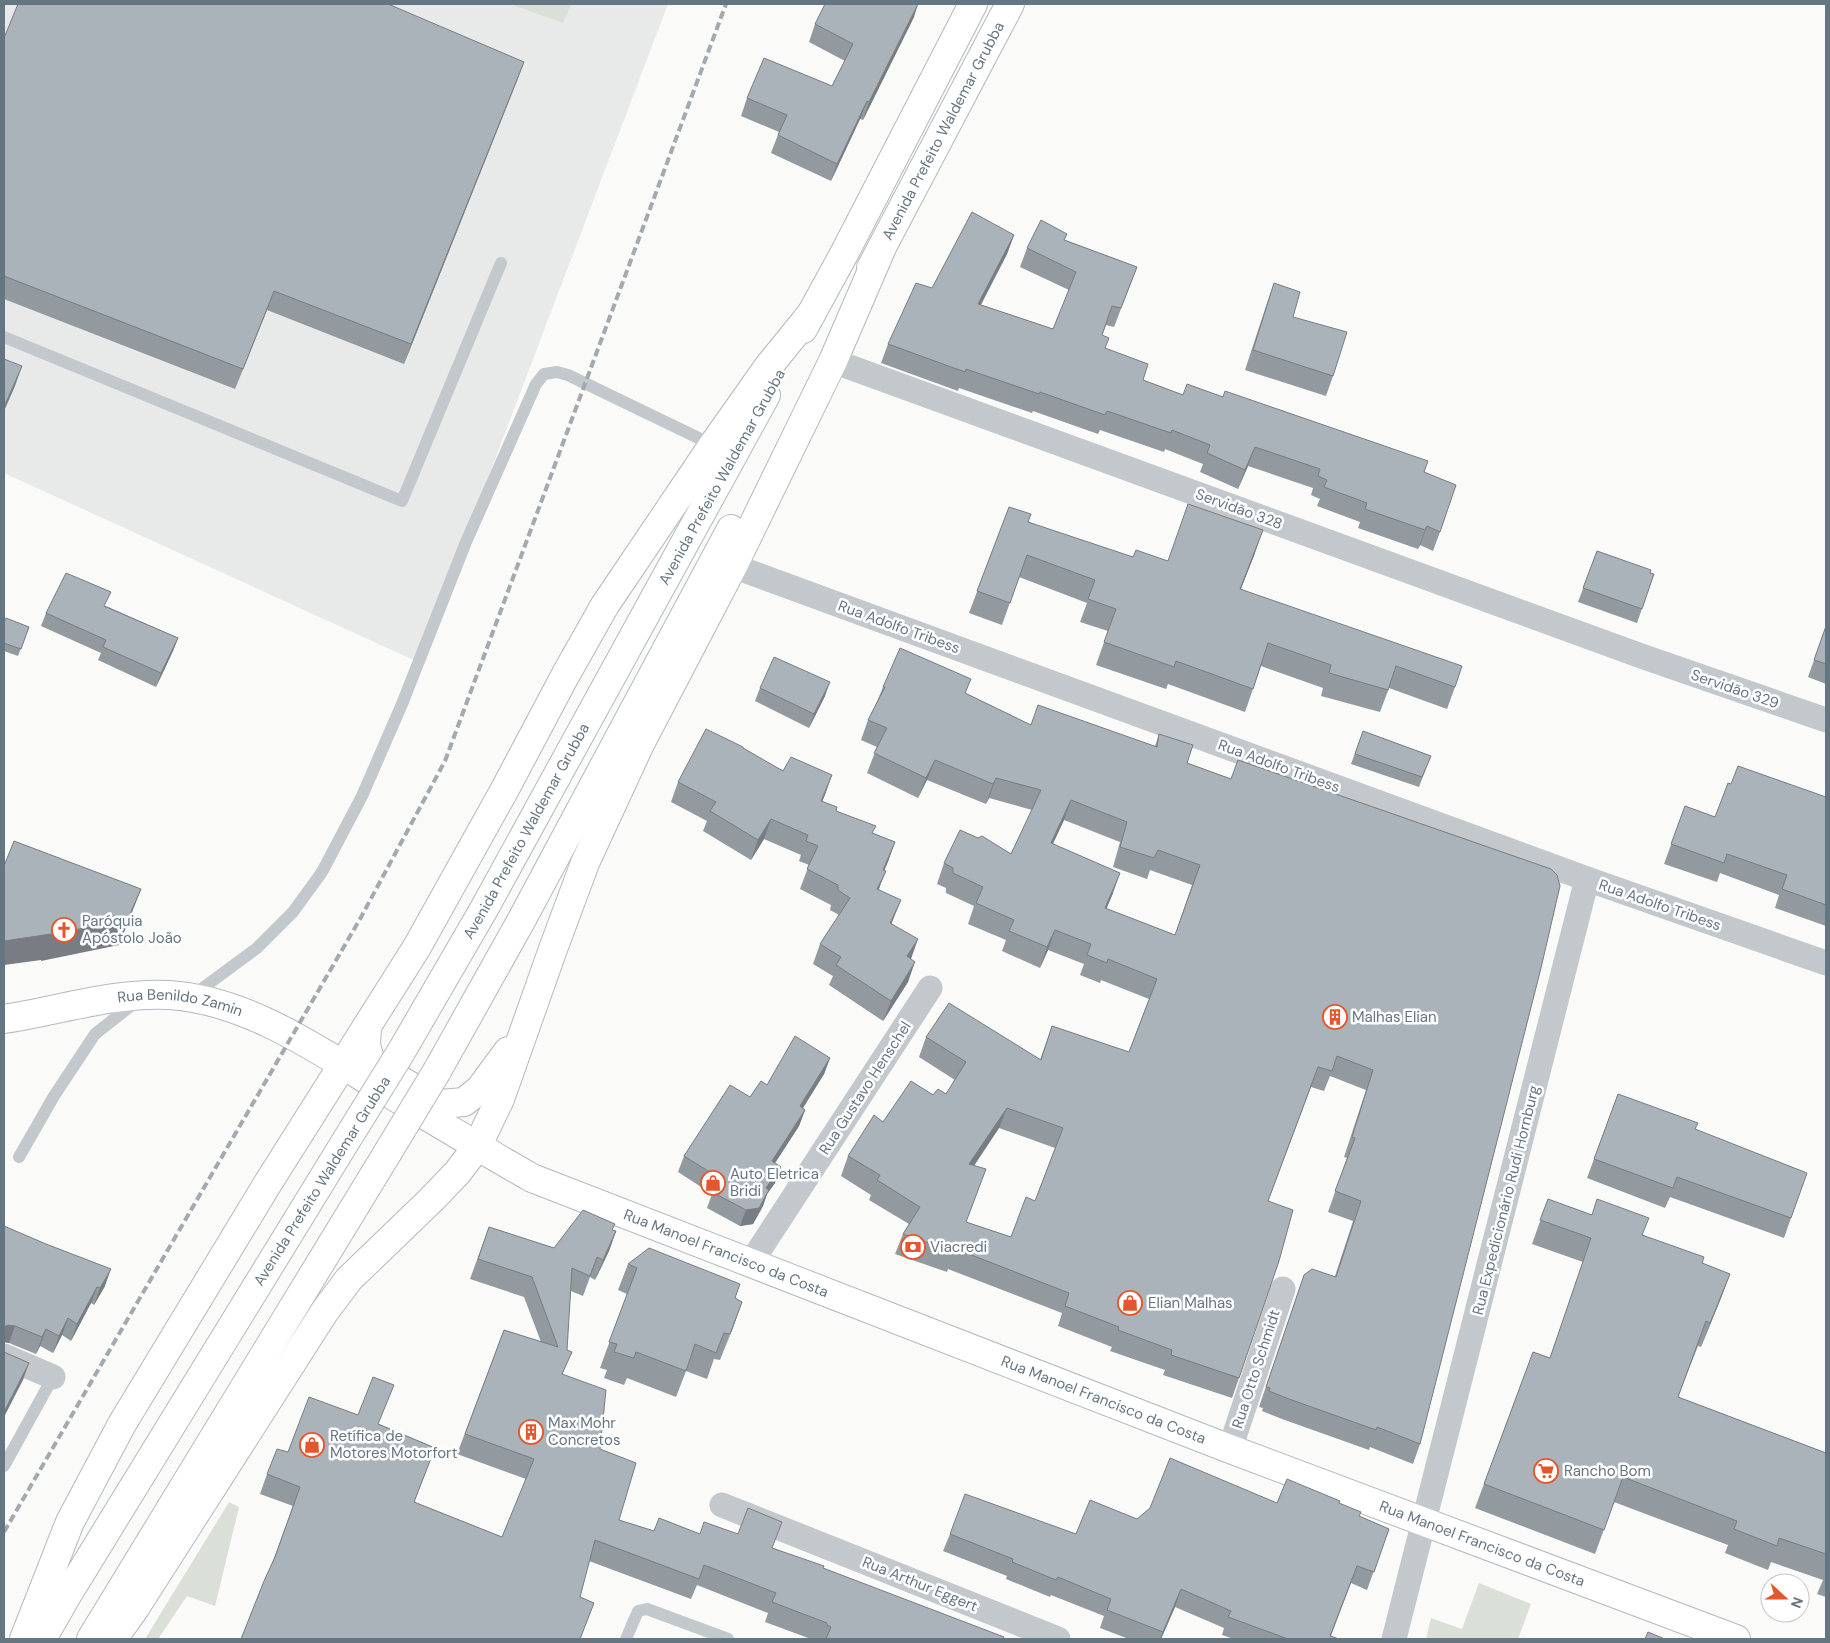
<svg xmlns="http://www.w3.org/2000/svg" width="1830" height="1643" viewBox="0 0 1830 1643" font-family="'DM Sans',sans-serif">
  <rect width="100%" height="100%" fill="#fafaf8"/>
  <polygon fill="#e8e9e9" points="4,4 668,4 418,662 4,473"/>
  <g fill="#dadfd7">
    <polygon points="510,4 571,4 563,23"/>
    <polygon points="229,1502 239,1507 215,1606 187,1596 158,1639 145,1639"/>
    <polygon points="1479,1583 1531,1604 1518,1639 1426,1639 1431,1618 1462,1629"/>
  </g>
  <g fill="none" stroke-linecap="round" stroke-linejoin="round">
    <defs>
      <g id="secondary">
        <path id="s1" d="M 4,1019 C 58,1011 114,992 169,995 C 247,1000 317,1049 382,1089 C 432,1119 481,1149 532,1178 L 1230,1449 L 1736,1639"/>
      </g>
      <g id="highway">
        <path id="s2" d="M 871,268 L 1010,4"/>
        <polyline points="803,329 845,252 973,4"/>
        <polyline points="367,1027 366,1045 371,1063 441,1104 464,1102 480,1089 508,1051"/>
        <path id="s3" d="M 401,1052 L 484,909 L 766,395"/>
        <polyline points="437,1071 521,921 731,529"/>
        <polyline points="24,1639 70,1522 122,1424 268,1183 417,947 505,789 566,674 605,605 713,445 768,367 811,314"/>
        <polyline points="42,1639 66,1597 352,1131"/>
        <polyline points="91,1639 388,1152"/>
        <polyline points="113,1639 135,1608 325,1311 349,1279 431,1200 457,1173 477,1147 500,1099 553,949 585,863 640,744 733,566 833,361 880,252"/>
      </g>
    </defs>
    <use href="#secondary" stroke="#b3babf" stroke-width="30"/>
    <use href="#highway" stroke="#b4b9bd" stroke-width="30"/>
    <g stroke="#c3c8cc" stroke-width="12">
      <polyline points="4,337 402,501 501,263"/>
      <polyline points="192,996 257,948 293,912 322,872 362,796 402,704 466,542 536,384 544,374 557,372 568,375 713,445"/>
      <polyline points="19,1157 54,1096 95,1034 137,1001"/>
      <polyline points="4,1466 53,1377"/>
      <polyline points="626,1639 638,1611 647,1609 728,1639"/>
    </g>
    <g stroke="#c3c8cc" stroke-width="25">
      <polyline points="833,361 1644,657 1826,720"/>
      <polyline points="733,566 1587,879 1826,963"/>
      <polyline points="750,1264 930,988"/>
      <polyline points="4,1356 53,1377"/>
      <polyline points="1230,1449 1283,1289"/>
      <polyline points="722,1505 1058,1639"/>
      <polyline points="1394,1639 1587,879"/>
    </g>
    <use href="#secondary" stroke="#fff" stroke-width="28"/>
    <use href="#highway" stroke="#fff" stroke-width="28"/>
    <polyline stroke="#a2aab0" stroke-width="4" stroke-dasharray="8 4" stroke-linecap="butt" points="4,1532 360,919 445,761 726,4"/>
    <defs>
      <g id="highway-bridge">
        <polyline points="352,1131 401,1052"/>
        <polyline points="388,1152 437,1071"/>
      </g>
    </defs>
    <use href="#highway-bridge" stroke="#b4b9bd" stroke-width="30" stroke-linecap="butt"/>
    <use href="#highway-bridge" stroke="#fff" stroke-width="28"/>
  </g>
  <g fill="#929a9f" fill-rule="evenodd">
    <polygon points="914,17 863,120 860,119 831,181 771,153 779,132 741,116 747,98 832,86 845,61 809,42 815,24"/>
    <polygon points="4,38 524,62 404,364 267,310 235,389 4,299"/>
    <polygon points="1014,235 1007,254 981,305 1053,329 1069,290 1020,267 1027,248 1065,240 1137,267 1114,327 1106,325 1102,335 1106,348 1143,380 1183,395 1424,472 1440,532 1433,551 1420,545 1418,549 1358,528 1360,522 1317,506 1320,499 1311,495 1313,488 1248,466 1238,489 1200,472 1203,464 1165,449 1164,452 1100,430 1098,434 1033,411 1032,413 959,388 958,391 881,363 888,344 932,288"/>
    <polygon points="1274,283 1293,317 1333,376 1326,396 1245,370 1267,303"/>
    <polygon points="1009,507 1028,522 1133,557 1168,561 1255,553 1241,589 1455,687 1447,709 1389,688 1380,712 1321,696 1323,688 1261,666 1245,712 1168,684 1166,689 1096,665 1108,631 1080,622 1087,603 1019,577 1002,625 969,613"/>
    <polygon points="1597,551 1654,574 1637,623 1578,602"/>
    <polygon points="106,606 178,638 173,651 156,687 98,660 101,653 41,626 46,613"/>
    <polygon points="4,622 29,627 18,656 4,651"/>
    <polygon points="1826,626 1826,684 1808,677"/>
    <path d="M 971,679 L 965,693 L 1030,725 L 1155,746 L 1159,734 L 1187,763 L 1231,779 L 1551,869 L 1420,1444 L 1413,1464 L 1370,1447 L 1369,1450 L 1282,1419 L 1262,1411 L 1263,1408 L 1259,1407 L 1304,1275 L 1335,1276 L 1353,1221 L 1328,1212 L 1347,1158 L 1344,1157 L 1366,1090 L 1330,1076 L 1324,1091 L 1311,1087 L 1268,1201 L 1239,1378 L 1232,1398 L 1163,1375 L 1165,1370 L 1110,1351 L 1112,1347 L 1058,1326 L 1062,1313 L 948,1269 L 947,1272 L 895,1254 L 903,1234 L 909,1224 L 869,1200 L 871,1195 L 841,1176 L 848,1156 L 883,1122 L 933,1095 L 946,1094 L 955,1080 L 919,1057 L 926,1037 L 1040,1060 L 1052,1026 L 1129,1052 L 1149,999 L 1101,980 L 1100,983 L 1080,975 L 1084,964 L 1048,950 L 1040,968 L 1002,951 L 1006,940 L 968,924 L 974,906 L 946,893 L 946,888 L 937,884 L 944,863 L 1011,854 L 1032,810 L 989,798 L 986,804 L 927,780 L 918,798 L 867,773 L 877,747 L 861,740 L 868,720 L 876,704 L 883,687 ZM 1064,820 L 1120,842 L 1113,867 L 1147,879 L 1150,870 L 1192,885 L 1175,935 L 1106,909 L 1113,893 L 1053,844 ZM 999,1128 L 1055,1148 L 1035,1201 L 1011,1237 L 966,1222 L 974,1165 Z"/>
    <polygon points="760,688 825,696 809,728 755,701"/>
    <polygon points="1363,731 1431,756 1419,787 1351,764"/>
    <polygon points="743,748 822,801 836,811 873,833 895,842 884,870 879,889 892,924 911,959 908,982 883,1021 829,985 833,976 813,964 820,944 839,915 830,910 831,905 800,889 809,865 799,861 801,855 764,839 751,860 703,831 707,821 671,802 678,782"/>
    <polygon points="1731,784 1826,797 1826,926 1775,908 1779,895 1720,873 1717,882 1664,864 1685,806 1715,817"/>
    <polygon points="830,1058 824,1074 803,1108 805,1110 799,1126 775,1163 781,1167 775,1183 767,1194 763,1206 753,1224 740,1226 707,1208 712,1194 678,1172 684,1156 750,1097 767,1085"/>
    <polygon points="1618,1094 1695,1129 1791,1218 1784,1238 1670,1197 1665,1208 1587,1178"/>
    <polygon points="1548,1199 1643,1235 1702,1263 1730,1274 1721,1298 1701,1347 1698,1346 1678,1397 1826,1453 1826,1597 1817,1594 1823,1580 1771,1562 1768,1570 1725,1553 1728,1545 1614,1502 1595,1554 1475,1508 1533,1352 1550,1358 1583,1262 1532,1244"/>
    <polygon points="4,1226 105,1286 94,1305 91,1303 71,1341 62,1335 53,1353 40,1346 36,1354 9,1343 4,1342"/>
    <polygon points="489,1227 554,1248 613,1231 616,1231 609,1251 595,1280 590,1277 583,1296 571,1291 563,1374 600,1449 619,1520 654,1531 700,1534 773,1548 823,1568 1003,1639 811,1639 765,1622 768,1613 697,1585 691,1599 589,1561 580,1597 594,1603 580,1639 241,1639 274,1558 293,1506 260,1494 267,1474 288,1452 379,1424 435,1448 414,1502 502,1537 526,1479 457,1454 504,1330 541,1342 524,1297 470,1279"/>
    <polygon points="628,1264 735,1298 742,1302 720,1360 714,1359 707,1379 686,1371 676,1397 627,1378 624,1385 604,1378 607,1370 600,1368 627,1294 618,1290"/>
    <polygon points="1277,1503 1339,1503 1359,1516 1389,1529 1367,1590 1351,1583 1331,1636 1339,1639 1234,1639 1222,1635 1224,1628 1175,1607 1161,1639 1129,1639 1100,1628 1104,1616 1051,1595 1050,1597 1006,1579 1007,1576 943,1551 950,1534 1076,1534 1137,1519"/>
  </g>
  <g fill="#777d82">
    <polygon points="918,4 914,17 863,120 869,102"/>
    <polygon points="524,62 517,81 404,364 411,344"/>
    <polygon points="867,101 860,119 831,181 837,164"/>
    <polygon points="1014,235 1007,254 971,323 978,304"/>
    <polygon points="274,291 267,310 235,389 243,369"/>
    <polygon points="22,366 15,386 4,411 4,407"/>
    <polygon points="1255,447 1248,466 1238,489 1245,470"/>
    <polygon points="1427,526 1420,545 1418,549 1425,530"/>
    <polygon points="1263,530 1255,553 1232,611 1240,589"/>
    <polygon points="178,638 173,651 156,687 161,673"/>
    <polygon points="830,682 825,696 809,728 814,714"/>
    <polygon points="935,760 927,780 918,798 926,778"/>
    <polygon points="832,775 825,795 814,821 821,801"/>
    <polygon points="996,778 989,798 986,804 993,784"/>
    <polygon points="1071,800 1064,820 1043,864 1051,843"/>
    <polygon points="771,819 764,839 751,860 758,840"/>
    <polygon points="895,842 888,862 876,889 883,870"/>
    <polygon points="886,871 878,891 877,889"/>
    <polygon points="1120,873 1113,893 1098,929 1105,908"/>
    <polygon points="141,889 131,915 119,945 41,961 41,960 4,965 4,941"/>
    <polygon points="901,900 893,920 883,943 890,923"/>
    <polygon points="1055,930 1048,950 1040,968 1047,947"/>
    <polygon points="918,939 911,959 907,956"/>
    <polygon points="915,962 908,982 883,1021 891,1001"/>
    <polygon points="830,1058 824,1074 794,1122 800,1106"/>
    <polygon points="1007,1108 999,1128 962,1184 969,1164"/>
    <polygon points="805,1110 799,1126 766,1177 772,1161"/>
    <polygon points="781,1167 775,1183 767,1194 763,1206 753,1224 740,1226 746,1210 766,1188"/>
    <polygon points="616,1231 609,1251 595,1280 603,1260"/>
    <polygon points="111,1269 105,1286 94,1305 100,1288"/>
    <polygon points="1730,1274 1721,1298 1701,1347 1710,1323"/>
    <polygon points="97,1287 91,1303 71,1341 77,1324"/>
    <polygon points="742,1302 733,1328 720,1360 730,1334"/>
    <polygon points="68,1318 62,1335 53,1353 59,1336"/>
    <polygon points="8,1325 15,1326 9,1343 4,1342 4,1327"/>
    <polygon points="46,1329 40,1346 36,1354 42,1337"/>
    <polygon points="29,1363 23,1380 4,1417 4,1412"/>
    <polygon points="1181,1589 1175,1607 1161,1639 1160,1639"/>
  </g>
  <g fill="#aab3b9" stroke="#777d82" fill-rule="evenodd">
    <polygon points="18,4 388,4 524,62 411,344 274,291 243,369 4,276 4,38"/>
    <polygon points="825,4 918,4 869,102 867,101 837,164 778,135 787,115 747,98 764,58 832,86 853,44 815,24"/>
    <polygon points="972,212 1014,235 978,304 1053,329 1076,272 1027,248 1041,220 1067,234 1064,240 1137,267 1121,308 1112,306 1102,335 1109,338 1105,348 1148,364 1143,380 1183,395 1187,384 1223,397 1225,391 1428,461 1424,472 1456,485 1440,532 1427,526 1425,530 1365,509 1367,503 1324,487 1327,480 1318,476 1320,469 1255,447 1245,470 1207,453 1210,445 1172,430 1171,433 1107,411 1105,415 1040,392 1039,394 966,369 965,372 888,344 916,283 932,288"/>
    <polygon points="1274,283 1300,292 1293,317 1347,332 1333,376 1253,350"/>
    <polygon points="4,359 22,366 4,407"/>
    <polygon points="1188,504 1263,530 1240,589 1462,666 1455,687 1396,666 1388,690 1329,673 1331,665 1268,643 1253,689 1176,661 1174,667 1104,642 1116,609 1088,599 1095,580 1027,555 1010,603 977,591 1009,507 1031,514 1028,522 1133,557 1136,550 1168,561"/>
    <polygon points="1597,551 1651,570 1650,573 1654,574 1642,609 1583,588"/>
    <polygon points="66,573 111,592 104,606 178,638 161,673 103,647 106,640 46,613"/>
    <polygon points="6,618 29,627 21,649 4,643 4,622"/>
    <polygon points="1826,626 1826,664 1814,660"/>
    <path d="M 900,648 L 971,679 L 965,693 L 1031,725 L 1038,705 L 1157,747 L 1159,734 L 1193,745 L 1187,763 L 1231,779 L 1238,760 L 1551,869 L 1557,875 L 1560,886 L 1541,968 L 1420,1444 L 1377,1427 L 1376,1430 L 1289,1399 L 1269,1391 L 1270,1388 L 1266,1387 L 1304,1275 L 1312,1269 L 1336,1277 L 1361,1201 L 1335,1191 L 1355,1138 L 1352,1137 L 1373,1070 L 1337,1056 L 1332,1071 L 1318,1067 L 1268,1201 L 1293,1210 L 1279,1261 L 1239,1378 L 1171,1355 L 1172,1350 L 1118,1330 L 1119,1327 L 1065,1306 L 1069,1293 L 956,1249 L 955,1252 L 903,1234 L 920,1207 L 877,1180 L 880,1175 L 848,1156 L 874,1115 L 883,1122 L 911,1081 L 933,1095 L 938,1089 L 946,1094 L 966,1062 L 926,1037 L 949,1003 L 1041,1060 L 1052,1026 L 1129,1052 L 1157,979 L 1108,959 L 1107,963 L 1087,955 L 1091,944 L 1055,930 L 1047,947 L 1009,931 L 1014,920 L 976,903 L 983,887 L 953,873 L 953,868 L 944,863 L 960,830 L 978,838 L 982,836 L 1011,854 L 1041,790 L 996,778 L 993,784 L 935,760 L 926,778 L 874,753 L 887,728 L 868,720 L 885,687 L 883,687 ZM 1071,800 L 1127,822 L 1120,847 L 1154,858 L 1158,850 L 1200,865 L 1175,935 L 1105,908 L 1120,873 L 1051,843 ZM 1007,1108 L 1063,1128 L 1035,1201 L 1026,1197 L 1011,1237 L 966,1222 L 986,1169 L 969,1164 Z"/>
    <polygon points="774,657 830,682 814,714 760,688"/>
    <polygon points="706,729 743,747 743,748 783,771 791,757 832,775 821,801 837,807 836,811 876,826 872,833 895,842 883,870 886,871 877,889 901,900 890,923 918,939 907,956 915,962 891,1001 836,965 841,957 820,944 850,898 838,890 838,885 807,869 818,846 806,841 808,835 771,819 758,840 710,811 716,802 678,782"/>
    <polygon points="1363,731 1431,756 1422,777 1355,754"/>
    <polygon points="1738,766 1826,797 1826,905 1782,889 1787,875 1727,854 1724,863 1671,844 1685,806 1715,817 1728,783 1731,784"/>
    <polygon points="14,841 141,889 128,919 50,935 51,934 4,941 4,866"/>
    <polygon points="795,1036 830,1058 800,1106 805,1110 772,1161 781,1167 766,1188 769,1190 759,1208 746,1210 712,1192 721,1179 684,1156 730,1085 750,1097 761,1081 767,1085"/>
    <polygon points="1618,1094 1698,1123 1695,1129 1807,1173 1791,1218 1677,1177 1673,1188 1594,1159"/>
    <polygon points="1548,1199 1592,1215 1597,1199 1649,1218 1642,1235 1704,1257 1702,1263 1730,1274 1710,1323 1706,1321 1678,1397 1826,1453 1826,1554 1779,1538 1777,1546 1734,1529 1737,1521 1623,1477 1604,1530 1484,1484 1533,1352 1550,1358 1591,1238 1540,1220"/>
    <polygon points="583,1210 615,1224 612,1230 616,1231 603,1260 597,1257 590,1276 572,1268 567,1350 572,1352 562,1374 606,1390 600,1449 636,1463 619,1520 654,1531 659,1518 700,1534 704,1522 738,1534 748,1508 782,1522 772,1548 824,1566 823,1568 1004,1637 1003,1639 826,1639 831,1627 827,1625 827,1623 772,1602 776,1593 704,1565 699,1579 595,1540 580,1597 594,1603 580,1639 241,1639 264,1581 275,1557 300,1487 267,1474 277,1449 288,1452 309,1397 358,1415 373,1377 394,1385 378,1424 435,1448 414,1502 502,1537 534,1459 465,1434 504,1330 558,1347 532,1277 478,1259 489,1227 554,1248"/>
    <polygon points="4,1226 46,1244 111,1269 100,1288 97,1287 77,1324 68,1318 59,1336 46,1329 42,1337 15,1326 8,1325 4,1327"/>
    <polygon points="649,1248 740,1284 735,1298 742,1302 730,1334 724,1333 716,1353 695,1344 686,1371 636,1352 634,1358 614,1352 617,1344 609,1342 637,1268 628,1264"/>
    <polygon points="4,1352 29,1363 4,1412"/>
    <polygon points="1170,1458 1277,1503 1287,1479 1340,1501 1339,1503 1361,1512 1359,1516 1389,1529 1374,1572 1357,1566 1330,1636 1339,1639 1288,1639 1228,1617 1231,1611 1181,1589 1163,1632 1107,1610 1111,1599 1058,1577 1056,1580 1012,1562 1013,1559 950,1534 965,1494 1076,1534 1090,1500 1137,1519 1150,1508"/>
    <polygon points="1648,1632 1665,1639 1645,1639"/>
  </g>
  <defs>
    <symbol id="church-ring" viewBox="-11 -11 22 22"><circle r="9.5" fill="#fff" stroke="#e4572e" stroke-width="1.5"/><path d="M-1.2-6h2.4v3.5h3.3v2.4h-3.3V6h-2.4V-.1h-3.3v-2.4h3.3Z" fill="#e4572e"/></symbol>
    <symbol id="building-ring" viewBox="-11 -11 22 22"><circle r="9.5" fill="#fff" stroke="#e4572e" stroke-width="1.5"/><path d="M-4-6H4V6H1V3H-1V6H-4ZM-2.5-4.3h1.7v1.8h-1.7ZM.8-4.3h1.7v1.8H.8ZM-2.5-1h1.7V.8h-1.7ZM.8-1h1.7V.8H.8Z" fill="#e4572e"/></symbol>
    <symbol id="shop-ring" viewBox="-11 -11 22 22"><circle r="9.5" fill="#fff" stroke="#e4572e" stroke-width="1.5"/><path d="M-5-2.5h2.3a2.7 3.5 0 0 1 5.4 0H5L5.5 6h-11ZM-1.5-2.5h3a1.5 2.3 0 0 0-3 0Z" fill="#e4572e"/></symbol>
    <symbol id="bank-ring" viewBox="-11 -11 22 22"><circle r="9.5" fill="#fff" stroke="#e4572e" stroke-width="1.5"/><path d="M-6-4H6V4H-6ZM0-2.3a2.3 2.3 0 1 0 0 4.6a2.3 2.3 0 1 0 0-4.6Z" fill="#e4572e"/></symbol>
    <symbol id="supermarket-ring" viewBox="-11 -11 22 22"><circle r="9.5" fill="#fff" stroke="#e4572e" stroke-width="1.5"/><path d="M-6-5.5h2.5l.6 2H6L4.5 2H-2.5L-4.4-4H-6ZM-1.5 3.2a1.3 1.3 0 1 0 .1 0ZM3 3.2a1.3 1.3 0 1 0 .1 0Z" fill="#e4572e"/></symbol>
  </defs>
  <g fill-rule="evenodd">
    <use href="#church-ring" x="50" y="916" width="28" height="28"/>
    <use href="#building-ring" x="1321" y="1003" width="28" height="28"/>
    <use href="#shop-ring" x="699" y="1169" width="28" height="28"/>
    <use href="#bank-ring" x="899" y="1233" width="28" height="28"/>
    <use href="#shop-ring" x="1116" y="1289" width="28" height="28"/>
    <use href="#building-ring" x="517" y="1418" width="28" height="28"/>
    <use href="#shop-ring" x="298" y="1431" width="28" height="28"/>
    <use href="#supermarket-ring" x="1532" y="1457" width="28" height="28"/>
  </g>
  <g text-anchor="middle" stroke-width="5" stroke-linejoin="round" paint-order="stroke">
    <g font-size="15" fill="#657683" stroke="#fff">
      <text dy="5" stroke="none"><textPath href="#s2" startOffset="155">Avenida Prefeito Waldemar Grubba</textPath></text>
      <text transform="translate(722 477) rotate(-61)" y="5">Avenida Prefeito Waldemar Grubba</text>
      <text transform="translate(1239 509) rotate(20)" y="5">Servidão 328</text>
      <text transform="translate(899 627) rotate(20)" y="5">Rua Adolfo Tribess</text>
      <text transform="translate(1735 689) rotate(19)" y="5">Servidão 329</text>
      <text transform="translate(1279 766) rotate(20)" y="5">Rua Adolfo Tribess</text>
      <text dy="5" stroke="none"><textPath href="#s3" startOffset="254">Avenida Prefeito Waldemar Grubba</textPath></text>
      <text transform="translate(1660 905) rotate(19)" y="5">Rua Adolfo Tribess</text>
      <text dy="5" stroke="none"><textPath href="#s1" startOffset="179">Rua Benildo Zamin</textPath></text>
      <text transform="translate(865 1088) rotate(-57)" y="5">Rua Gustavo Henschel</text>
      <text transform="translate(322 1181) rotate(-58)" y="5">Avenida Prefeito Waldemar Grubba</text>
      <text transform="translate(1506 1200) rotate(-76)" y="5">Rua Expedicionário Rudi Hornburg</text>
      <text dy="5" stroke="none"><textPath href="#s1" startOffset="785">Rua Manoel Francisco da Costa</textPath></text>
      <text transform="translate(1256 1369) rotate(-72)" y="5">Rua Otto Schmidt</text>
      <text dy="5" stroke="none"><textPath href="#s1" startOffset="1190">Rua Manoel Francisco da Costa</textPath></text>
      <text dy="5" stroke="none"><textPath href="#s1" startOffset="1595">Rua Manoel Francisco da Costa</textPath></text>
      <text transform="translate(920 1584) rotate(22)" y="5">Rua Arthur Eggert</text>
    </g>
    <g font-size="15" fill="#657683" stroke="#fff" text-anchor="start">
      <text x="82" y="926">Paróquia<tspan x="82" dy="17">Apóstolo João</tspan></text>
      <text x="1352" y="1022">Malhas Elian</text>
      <text x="730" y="1179">Auto Eletrica<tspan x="730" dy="17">Bridi</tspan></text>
      <text x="930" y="1252">Viacredi</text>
      <text x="1148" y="1308">Elian Malhas</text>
      <text x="548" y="1428">Max Mohr<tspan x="548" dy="17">Concretos</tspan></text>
      <text x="330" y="1441">Retífica de<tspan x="330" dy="17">Motores Motorfort</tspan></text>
      <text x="1564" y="1476">Rancho Bom</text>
    </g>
  </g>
  <rect width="1830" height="1643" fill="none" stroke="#657683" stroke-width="10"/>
  <g transform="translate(1785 1598) rotate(111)"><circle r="24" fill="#ffffff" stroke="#c1c8cd"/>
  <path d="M0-4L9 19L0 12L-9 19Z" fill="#e4572e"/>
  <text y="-8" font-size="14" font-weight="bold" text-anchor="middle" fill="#657683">N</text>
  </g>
</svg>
